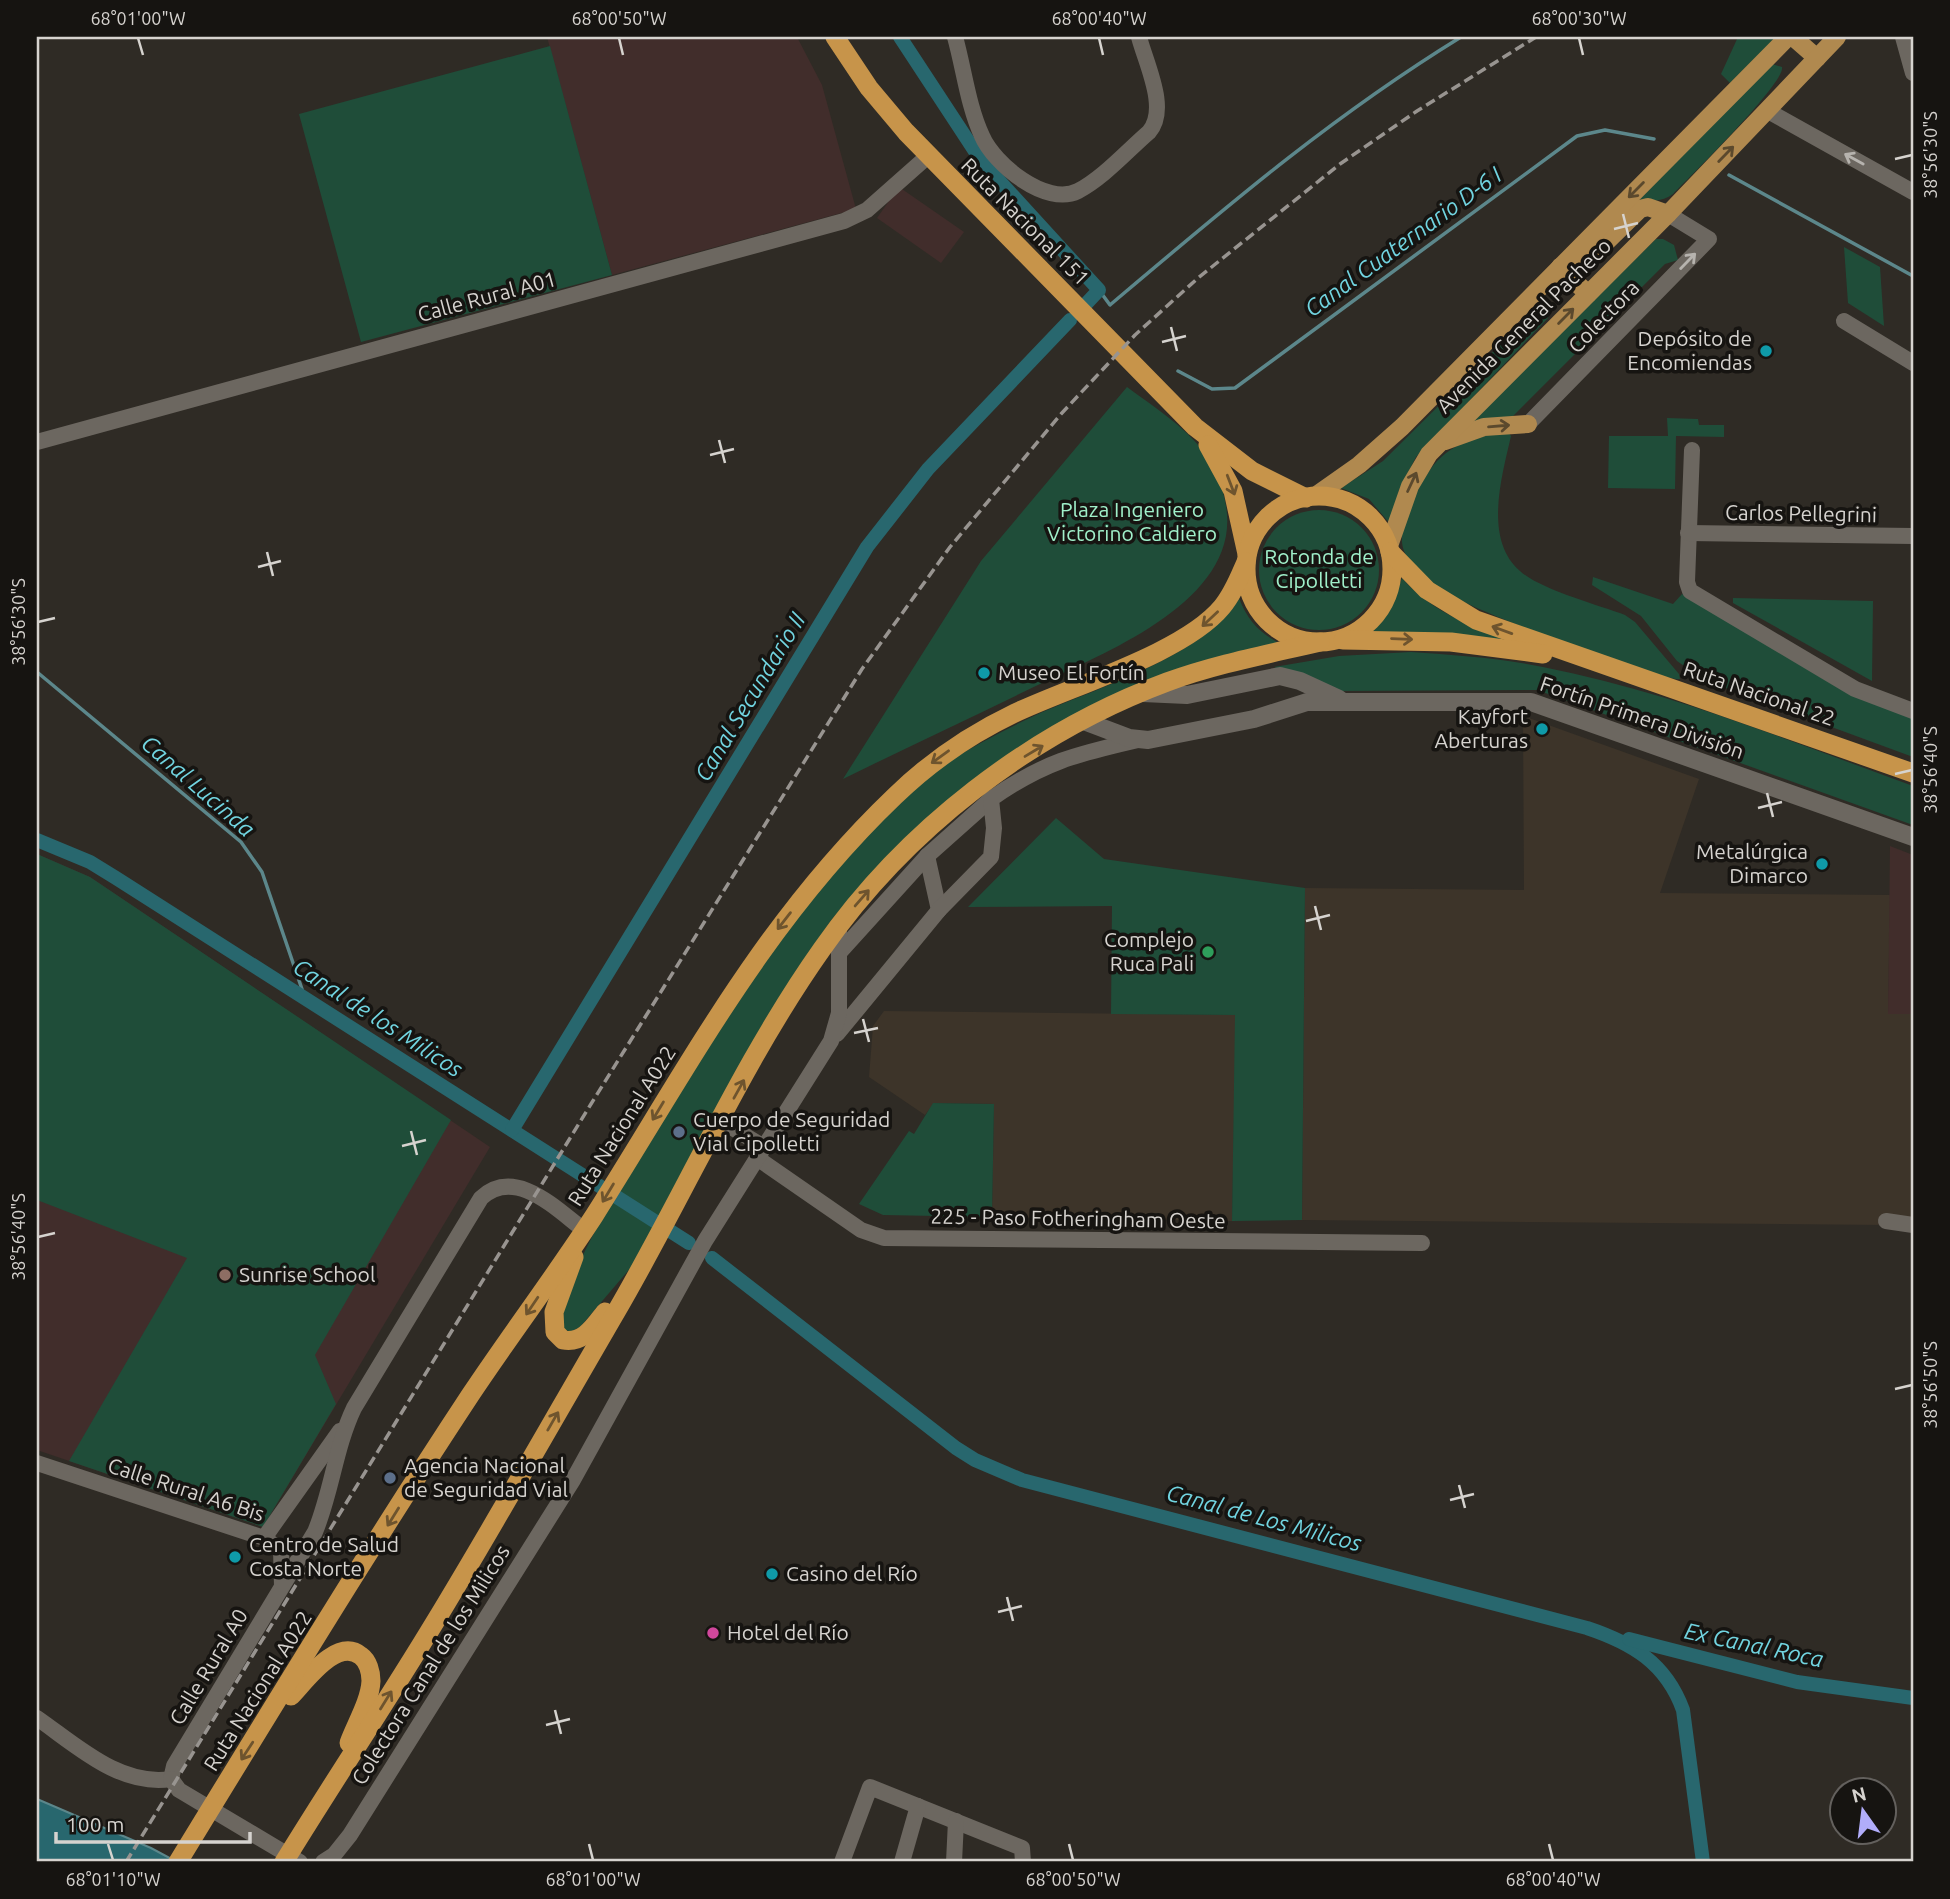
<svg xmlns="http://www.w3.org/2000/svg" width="1950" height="1899" viewBox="0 0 1950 1899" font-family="Ubuntu,sans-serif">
  <rect width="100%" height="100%" fill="#2f2b25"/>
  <g fill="#3d3429">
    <polygon points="1523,716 1699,779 1660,893 1890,895 1888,1014 1913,1014 1913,1217 1886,1225 1302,1220 1305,888 1524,890"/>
    <polygon points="884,1011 1236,1015 1232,1221 992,1217 994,1104 934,1103 925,1115 869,1077 873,1026"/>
  </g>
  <g fill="#412d2b">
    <polygon points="547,37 797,37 822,85 856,209 612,275"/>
    <polygon points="899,187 964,232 941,263 877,218"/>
    <polygon points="1890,846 1913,855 1913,1014 1888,1014"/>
    <polygon points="37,854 90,877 490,1147 263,1527 37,1450"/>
  </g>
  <g fill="#1f4d39">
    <polygon points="1738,37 1776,37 1730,83 1721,74"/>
    <polygon points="550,46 612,275 361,342 299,114"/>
    <path d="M 1772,64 L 1782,67 C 1786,82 1690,177 1673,194 C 1662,203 1647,200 1634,205 Z"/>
    <polygon points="1656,239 1663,239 1674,245 1678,260 1665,264 1513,416 1466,426"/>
    <polygon points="1844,247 1880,267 1884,326 1848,303"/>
    <polygon points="1544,304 1550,309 1548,318 1416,457 1399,490 1391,525 1369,499 1341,488 1383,461 1539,306"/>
    <path d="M 1127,387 C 1154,407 1183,425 1204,452 C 1216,467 1223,487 1226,506 C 1242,600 1106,652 1040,684 C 974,716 908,747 843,779 L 981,561 Z"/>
    <polygon points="1667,418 1698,419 1699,425 1724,425 1724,437 1676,436 1675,489 1608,488 1609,436 1668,436"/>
    <path d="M 1500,432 L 1509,433 L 1511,436 C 1502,476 1483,539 1520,571 C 1539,589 1598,605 1625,615 L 1635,622 L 1679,674 L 1680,679 C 1659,682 1464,607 1441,590 C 1428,580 1410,566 1404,551 C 1397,533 1409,507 1418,490 C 1438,450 1458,442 1500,432 Z"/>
    <circle cx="1319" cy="570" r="60"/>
    <polygon points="1593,577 1673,604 1682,594 1842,690 1913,717 1913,757 1704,680 1677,661 1641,616 1592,585"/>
    <path d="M 1402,578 C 1434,615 1479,629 1524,645 L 1373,631 L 1390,609 Z"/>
    <path d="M 1239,598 C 1248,622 1261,634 1283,645 L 1126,690 L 880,864 L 832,919 L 810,951 L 633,1265 L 580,1327 L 570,1332 L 561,1327 C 570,1257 619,1193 655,1134 C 726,1017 798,897 900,804 C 915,790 930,772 947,762 C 976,745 1006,729 1036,715 C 1094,689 1209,654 1239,598 Z"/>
    <polygon points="1733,598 1873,601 1872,681 1733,603"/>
    <path d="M 1411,652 C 1455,655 1500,658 1543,667 C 1671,692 1792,742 1913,786 L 1913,825 L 1537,690 L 1335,691 L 1274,667 L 1339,656 Z"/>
    <polygon points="1056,818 1104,859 1305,888 1302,1220 1232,1221 1235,1015 1111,1014 1112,906 968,907"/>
    <polygon points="37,854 90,877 451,1120 315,1355 336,1404 263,1527 69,1461 187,1258 37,1200"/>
    <polygon points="933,1103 994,1104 992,1217 883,1215 859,1204 909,1131 914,1134"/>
  </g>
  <polygon fill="#28676e" stroke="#5c878b" stroke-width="2" points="37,1799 151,1848 177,1862 37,1862"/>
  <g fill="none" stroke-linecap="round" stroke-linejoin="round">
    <g stroke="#5c878b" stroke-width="3.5">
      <polyline points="1729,175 1913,276"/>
      <path d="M 1099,290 L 1110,305 C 1226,207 1331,117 1461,37"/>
      <polyline points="1178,371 1212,389 1235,388 1577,136 1605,130 1654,139"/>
      <polyline points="37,672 241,842 262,872 305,998"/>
    </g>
    <g stroke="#28676e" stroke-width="14">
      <polyline points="900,37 982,162 1099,290 1085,305"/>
      <polyline points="37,840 90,862 116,878 689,1243"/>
      <polyline points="512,1130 867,547 928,469 1070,320"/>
      <path d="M 712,1258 L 956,1448 L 975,1460 L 1022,1480 L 1587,1628 C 1632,1643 1666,1663 1683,1710 L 1703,1862"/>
      <polyline points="1629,1639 1797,1682 1913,1698"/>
    </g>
    <g stroke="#6c6760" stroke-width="16">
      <path d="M 955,37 C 964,69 968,106 982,136 C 994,164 1046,207 1078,191 C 1103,178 1127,151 1149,132 C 1169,109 1146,64 1139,37"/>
      <polyline points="1903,37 1913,73"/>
      <polyline points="1768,111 1913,192"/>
      <polyline points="1844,321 1913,363"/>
      <polyline points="1528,424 1709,239 1668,214"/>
      <polyline points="37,442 844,221 867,210 928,156"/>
      <polyline points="1692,450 1687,582 1690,591 1855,689 1913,711"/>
      <polyline points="1688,533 1913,536"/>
      <polyline points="927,856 939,910"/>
      <polyline points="840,952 927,856 991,799"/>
      <path d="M 837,1034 L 939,910 L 991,857 L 994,828 L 991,799 C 1043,762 1077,754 1138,740"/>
      <polyline points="721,1121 764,1147"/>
      <polyline points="757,1158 861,1230 884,1238 1422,1243"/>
      <polyline points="1886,1221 1913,1225"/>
      <polyline points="37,1463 264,1538 281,1550 282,1586"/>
      <polyline points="264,1538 340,1431"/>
      <path d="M 37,1718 C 76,1745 120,1787 171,1779"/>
      <path d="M 171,1779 L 174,1766 L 315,1532 C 332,1491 335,1448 354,1408 L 481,1198 C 515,1166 556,1209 584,1230"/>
      <polyline points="171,1779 179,1790 300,1862"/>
      <polyline points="323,1862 334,1855 350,1835 573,1480 705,1241 831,1041 839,1013 839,925"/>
      <polyline points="842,1862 870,1787 1022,1848 1023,1862"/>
      <polyline points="902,1862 918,1806"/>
      <polyline points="954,1862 956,1821"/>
    </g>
    <g stroke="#6c6760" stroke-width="18">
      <polyline points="1143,693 1187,695 1280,676 1300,681 1339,699"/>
      <polyline points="1084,721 1129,738 1148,740 1254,719 1307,702 1531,702 1913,837"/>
    </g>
    <g stroke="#b0894f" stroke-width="18">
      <polyline points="1793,37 1817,58"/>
      <polyline points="1588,294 1560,267 1599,249 1640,209 1648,207 1668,214"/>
      <polyline points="1445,441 1484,427 1528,424"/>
      <polyline points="1315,496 1359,465 1402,427 1788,37"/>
      <polyline points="1389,546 1410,486 1429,454 1668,214 1837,37"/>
    </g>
    <g stroke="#c7944a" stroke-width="19">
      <polyline points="835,37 869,88 906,132 1195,427 1252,471 1306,498"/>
      <polyline points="1208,445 1233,491 1247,554"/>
      <circle cx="1319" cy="569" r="73"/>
      <polyline points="1390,552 1427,590 1476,620 1913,773"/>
      <polyline points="1343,640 1451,642 1543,654"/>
      <path d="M 574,1257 L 554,1312 L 555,1332 L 563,1340 C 583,1344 594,1326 605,1312"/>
      <path d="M 291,1696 C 305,1682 337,1636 361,1656 C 368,1661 371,1672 371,1681 C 370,1701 356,1724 349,1743"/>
      <path d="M 178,1862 C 274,1705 370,1547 471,1394 C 511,1334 555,1276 594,1216 C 689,1066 764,921 895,796 C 931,761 971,734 1015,713 C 1072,686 1184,653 1222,607 C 1233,594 1239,578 1246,562"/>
      <path d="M 284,1862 C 333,1782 386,1703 435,1622 C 497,1520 556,1415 616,1312 C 686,1192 742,1062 822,949 C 905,830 1030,733 1167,682 C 1216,664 1269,654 1320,642"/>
    </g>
    <polyline stroke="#989490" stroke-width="3.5" stroke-dasharray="10 5" stroke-linecap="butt" points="126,1862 591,1104 862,669 950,547 1061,414 1135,335 1198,278 1340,164 1417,111 1536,37"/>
  </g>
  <defs><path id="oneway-shaft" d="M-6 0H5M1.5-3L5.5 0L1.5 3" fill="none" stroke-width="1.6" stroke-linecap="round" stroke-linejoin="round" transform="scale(1.75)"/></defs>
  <g stroke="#5b492d">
    <use href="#oneway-shaft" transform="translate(1726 154) rotate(-46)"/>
    <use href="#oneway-shaft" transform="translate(1636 190) rotate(135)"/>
    <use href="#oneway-shaft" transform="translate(1566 316) rotate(-45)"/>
    <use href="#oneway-shaft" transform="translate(1499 426) rotate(-5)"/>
    <use href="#oneway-shaft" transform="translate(1412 482) rotate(-65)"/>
  </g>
  <g stroke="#b6b3ae">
    <use href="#oneway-shaft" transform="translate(1854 159) rotate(-151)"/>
    <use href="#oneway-shaft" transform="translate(1688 261) rotate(-46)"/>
  </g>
  <g stroke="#6e542e">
    <use href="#oneway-shaft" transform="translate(1231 485) rotate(69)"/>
    <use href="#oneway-shaft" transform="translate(1210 619) rotate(137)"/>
    <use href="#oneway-shaft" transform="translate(1502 630) rotate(-160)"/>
    <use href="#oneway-shaft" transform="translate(1402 639) rotate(2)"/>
    <use href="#oneway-shaft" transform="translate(1034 751) rotate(-31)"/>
    <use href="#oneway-shaft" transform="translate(940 757) rotate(144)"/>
    <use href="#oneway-shaft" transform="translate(862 898) rotate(-49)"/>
    <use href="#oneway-shaft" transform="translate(784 921) rotate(128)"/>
    <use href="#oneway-shaft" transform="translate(739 1089) rotate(-61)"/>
    <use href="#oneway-shaft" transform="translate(658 1111) rotate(121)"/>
    <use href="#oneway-shaft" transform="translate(608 1193) rotate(121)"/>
    <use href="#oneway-shaft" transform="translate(532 1306) rotate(124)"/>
    <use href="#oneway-shaft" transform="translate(553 1421) rotate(-60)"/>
    <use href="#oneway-shaft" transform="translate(393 1517) rotate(122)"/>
    <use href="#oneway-shaft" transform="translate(386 1700) rotate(-58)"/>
    <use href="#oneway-shaft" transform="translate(247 1751) rotate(123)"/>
  </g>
  <path fill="none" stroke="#d6d3cf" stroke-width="2.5" d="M 138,38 L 143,55M 619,38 L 623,55M 1099,38 L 1103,55M 1579,38 L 1583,55M 1895,159 L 1912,155M 1623,214 L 1629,238M 1614,229 L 1638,223M 1171,327 L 1177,351M 1162,342 L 1186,336M 719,440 L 725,463M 710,455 L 734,449M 267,552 L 273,576M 258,567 L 281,561M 38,622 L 55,618M 1895,774 L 1912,770M 1767,793 L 1773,817M 1758,808 L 1782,802M 1315,906 L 1321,930M 1306,921 L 1330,915M 863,1019 L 869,1042M 854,1033 L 878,1028M 411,1131 L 417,1155M 402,1146 L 426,1140M 38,1237 L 55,1233M 1895,1389 L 1912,1385M 1459,1485 L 1465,1508M 1450,1500 L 1474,1494M 1007,1597 L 1013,1621M 998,1612 L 1022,1606M 555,1710 L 561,1734M 546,1725 L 570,1719M 108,1844 L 113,1860M 589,1844 L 593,1860M 1069,1844 L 1073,1860M 1549,1844 L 1553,1860"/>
  <g fill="#0f9aa8" stroke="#161411" stroke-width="2.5">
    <circle cx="1766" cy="351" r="7"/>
    <circle cx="984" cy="673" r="7"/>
    <circle cx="1542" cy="729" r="7"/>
    <circle cx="1822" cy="864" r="7"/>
    <circle cx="235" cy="1557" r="7"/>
    <circle cx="772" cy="1574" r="7"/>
  </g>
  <circle fill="#2e9e5b" stroke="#161411" stroke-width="2.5" cx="1208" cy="952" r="7"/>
  <g fill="#5c6f8a" stroke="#161411" stroke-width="2.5">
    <circle cx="679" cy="1132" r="7"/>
    <circle cx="390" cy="1478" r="7"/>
  </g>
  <circle fill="#8d6e63" stroke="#161411" stroke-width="2.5" cx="225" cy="1275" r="7"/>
  <circle fill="#d1479c" stroke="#161411" stroke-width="2.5" cx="713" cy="1633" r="7"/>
  <g text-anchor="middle" stroke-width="7" stroke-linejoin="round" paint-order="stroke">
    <g font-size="21" fill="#d6d3cf" stroke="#161411">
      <text transform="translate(1025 222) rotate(45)" y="7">Ruta Nacional 151</text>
      <text transform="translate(487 297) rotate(-15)" y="7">Calle Rural A01</text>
      <text transform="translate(1604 317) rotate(-46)" y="7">Colectora</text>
      <text transform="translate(1524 326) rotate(-45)" y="7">Avenida General Pacheco</text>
      <text transform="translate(1801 514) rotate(1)" y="7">Carlos Pellegrini</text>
      <text transform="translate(1759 694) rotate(19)" y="7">Ruta Nacional 22</text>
      <text transform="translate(1642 718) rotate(19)" y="7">Fortín Primera División</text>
      <text transform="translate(622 1126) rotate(-58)" y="7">Ruta Nacional A022</text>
      <text transform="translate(1078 1219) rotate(1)" y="7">225 - Paso Fotheringham Oeste</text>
      <text transform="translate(186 1490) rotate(18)" y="7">Calle Rural A6 Bis</text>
      <text transform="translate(431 1665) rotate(-58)" y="7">Colectora Canal de los Milicos</text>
      <text transform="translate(209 1667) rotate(-59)" y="7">Calle Rural A0</text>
      <text transform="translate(258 1691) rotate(-58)" y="7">Ruta Nacional A022</text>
    </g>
    <g font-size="21" fill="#d6d3cf" stroke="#161411" text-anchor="start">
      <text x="1752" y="346" text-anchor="end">Depósito de<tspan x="1752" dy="24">Encomiendas</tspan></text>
      <text x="998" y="680">Museo El Fortín</text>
      <text x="1528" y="724" text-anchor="end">Kayfort<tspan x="1528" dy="24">Aberturas</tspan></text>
      <text x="1808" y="859" text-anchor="end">Metalúrgica<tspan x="1808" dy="24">Dimarco</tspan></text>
      <text x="1194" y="947" text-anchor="end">Complejo<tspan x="1194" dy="24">Ruca Pali</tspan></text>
      <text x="693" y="1127">Cuerpo de Seguridad<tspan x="693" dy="24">Vial Cipolletti</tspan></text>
      <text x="239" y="1282">Sunrise School</text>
      <text x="404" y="1473">Agencia Nacional<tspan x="404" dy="24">de Seguridad Vial</tspan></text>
      <text x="249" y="1552">Centro de Salud<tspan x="249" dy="24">Costa Norte</tspan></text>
      <text x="786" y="1581">Casino del Río</text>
      <text x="727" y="1640">Hotel del Río</text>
    </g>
    <g font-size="21" fill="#a0f0ca" stroke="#161411">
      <text x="1132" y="517">Plaza Ingeniero<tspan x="1132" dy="24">Victorino Caldiero</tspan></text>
      <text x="1319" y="564">Rotonda de<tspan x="1319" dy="24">Cipolletti</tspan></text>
    </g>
    <g font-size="23" font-style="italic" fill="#71d4e0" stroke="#161411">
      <text transform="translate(1403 242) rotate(-36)" y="8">Canal Cuaternario D-6 I</text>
      <text transform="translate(750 697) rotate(-59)" y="8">Canal Secundario II</text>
      <text transform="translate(198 786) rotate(41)" y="8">Canal Lucinda</text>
      <text transform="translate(378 1018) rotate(33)" y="8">Canal de los Milicos</text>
      <text transform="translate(1264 1518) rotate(15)" y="8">Canal de Los Milicos</text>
      <text transform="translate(1754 1645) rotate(12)" y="8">Ex Canal Roca</text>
    </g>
  </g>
  <rect width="1950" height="1899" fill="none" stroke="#161411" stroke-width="77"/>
  <g transform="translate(1863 1811) rotate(346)"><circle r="33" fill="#161411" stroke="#63605d" stroke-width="2"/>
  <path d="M0-5L12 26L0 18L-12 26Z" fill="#b1adfa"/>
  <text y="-10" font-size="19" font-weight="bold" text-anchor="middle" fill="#d6d3cf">N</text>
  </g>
  <path d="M56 1832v10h194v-10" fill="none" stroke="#d6d3cf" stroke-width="3.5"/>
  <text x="66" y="1832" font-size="21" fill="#d6d3cf" stroke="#161411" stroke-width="5" paint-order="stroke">100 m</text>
  <rect x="38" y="38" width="1874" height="1822" fill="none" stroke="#d6d3cf" stroke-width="2.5"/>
  <g font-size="18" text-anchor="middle" fill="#d6d3cf">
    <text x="138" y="25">68°01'00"W</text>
    <text x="619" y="25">68°00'50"W</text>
    <text x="1099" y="25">68°00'40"W</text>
    <text x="1579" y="25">68°00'30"W</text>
    <text transform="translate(1931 155) rotate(-90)" y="6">38°56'30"S</text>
    <text transform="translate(19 622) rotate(-90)" y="6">38°56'30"S</text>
    <text transform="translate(1931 770) rotate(-90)" y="6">38°56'40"S</text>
    <text transform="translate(19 1237) rotate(-90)" y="6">38°56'40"S</text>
    <text transform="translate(1931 1385) rotate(-90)" y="6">38°56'50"S</text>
    <text x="113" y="1886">68°01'10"W</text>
    <text x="593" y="1886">68°01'00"W</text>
    <text x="1073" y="1886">68°00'50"W</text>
    <text x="1553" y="1886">68°00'40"W</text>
  </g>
</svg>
